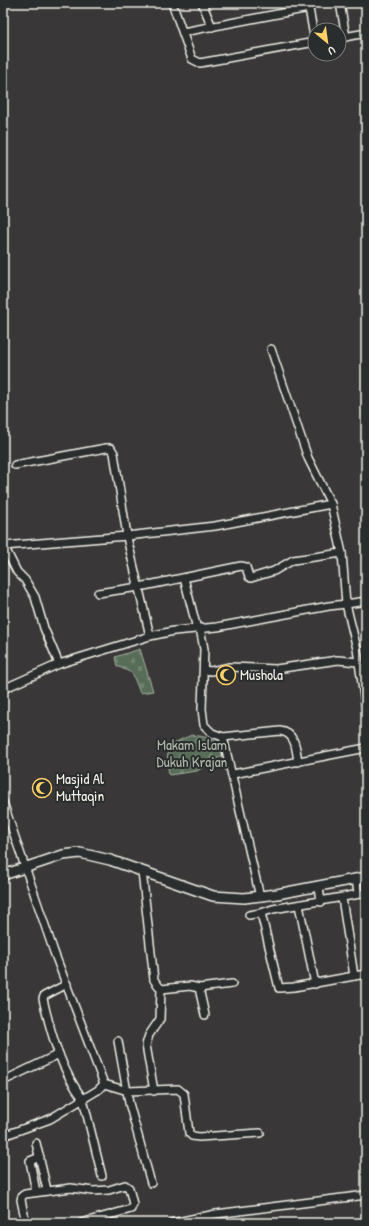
<svg xmlns="http://www.w3.org/2000/svg" width="369" height="1226" viewBox="0 0 369 1226" font-family="'Patrick Hand',sans-serif">
  <defs>
    <pattern id="cemetery-stones" width="16" height="16" patternUnits="userSpaceOnUse"><rect width="16" height="16" fill="#586d58"/><path d="M2 7V4a2 2 0 0 1 4 0v3zM10 15v-3a2 2 0 0 1 4 0v3z" fill="#718270"/></pattern>
  </defs>
  <rect width="100%" height="100%" fill="#393738"/>
  <filter id="ink" filterUnits="userSpaceOnUse"><feTurbulence type="fractalNoise" baseFrequency=".025" numOctaves="2"/><feDisplacementMap in="SourceGraphic" scale="8" xChannelSelector="R" yChannelSelector="G"/><feConvolveMatrix kernelMatrix="1 2 1 2 8 2 1 2 1" color-interpolation-filters="sRGB"/></filter>
  <g filter="url(#ink)">
    <g fill="url(#cemetery-stones)" stroke="#a6afa0">
      <polygon points="140,649 153,691 140,693 132,673 117,666 115,657"/>
      <path d="M 192,735 C 207,737 219,739 226,753 L 197,771 L 169,775 C 165,747 167,745 192,735 Z"/>
    </g>
    <g fill="none" stroke-linecap="round" stroke-linejoin="round">
      <defs>
        <g id="minor">
          <polyline points="172,3 192,59 200,63 315,42 308,3"/>
          <polyline points="202,3 212,27"/>
          <polyline points="340,3 346,37"/>
          <polyline points="183,32 309,8"/>
          <polyline points="339,38 366,33"/>
          <polyline points="15,465 106,448 111,448 114,453 128,542 150,636"/>
          <polyline points="3,546 127,536 215,526 331,504"/>
          <polyline points="4,546 17,572 25,580 35,597 44,628 59,664"/>
          <polyline points="184,578 197,629"/>
          <polyline points="98,593 139,587 241,566 246,567 249,577 251,578 274,571 293,560 342,553"/>
          <polyline points="366,601 346,604 357,649 366,711"/>
          <polyline points="200,628 204,649 202,709 204,725 212,733 223,737 260,897"/>
          <polyline points="204,670 211,671 230,667 276,669 338,660 358,662"/>
          <polyline points="3,689 59,664 150,636 174,631 217,627 329,606 346,604 342,553 331,504 308,458 271,349"/>
          <path d="M 223,737 L 280,731 C 296,733 296,749 298,762"/>
          <polyline points="233,774 366,748"/>
          <polyline points="3,802 54,952 104,1084 128,1091 178,1089 184,1094 189,1133 192,1136 199,1137 260,1133"/>
          <polyline points="142,871 154,980 161,989 190,986 199,988 205,1015"/>
          <polyline points="356,879 358,894"/>
          <polyline points="319,887 321,902"/>
          <polyline points="342,898 354,976 294,987 279,988 261,913 273,909 366,893"/>
          <polyline points="299,905 315,984"/>
          <polyline points="249,915 261,913"/>
          <polyline points="354,976 366,974"/>
          <path d="M 67,984 L 44,996 L 43,999 C 51,1034 61,1070 83,1099 L 98,1090 L 104,1084"/>
          <polyline points="199,988 232,984"/>
          <polyline points="118,1041 129,1103 151,1183"/>
          <polyline points="3,1081 59,1054"/>
          <polyline points="154,1091 146,1045 149,1035 160,1019 161,989"/>
          <polyline points="3,1136 50,1119 83,1099 102,1176"/>
          <polyline points="36,1143 47,1190"/>
          <polyline points="36,1192 30,1161 40,1157"/>
          <polyline points="26,1223 21,1200 22,1196 25,1194 71,1188 93,1191 109,1190 125,1185 129,1188 133,1204 131,1209 81,1223"/>
          <polyline points="172,1223 216,1214 366,1195"/>
        </g>
        <polyline id="tertiary" points="3,875 63,855 80,853 110,860 213,896 244,898 277,894 366,877"/>
      </defs>
      <use href="#minor" stroke="#f4f1e8" stroke-width="10"/>
      <use href="#tertiary" stroke="#f4f1e8" stroke-width="12"/>
      <use href="#minor" stroke="#2a2d2e" stroke-width="7"/>
      <use href="#tertiary" stroke="#2a2d2e" stroke-width="9"/>
    </g>
  </g>
  <defs>
    <symbol id="mosque-ring" viewBox="-11 -11 22 22"><circle r="9.5" fill="#2a2d2e" stroke="#ffd166" stroke-width="1.5"/><path d="M3.5-4.9A6 6 0 1 0 3.5 4.9A5 5 0 1 1 3.5-4.9Z" fill="#ffd166"/></symbol>
  </defs>
  <g fill-rule="evenodd">
    <use href="#mosque-ring" x="215" y="664" width="22" height="22"/>
    <use href="#mosque-ring" x="31" y="777" width="22" height="22"/>
  </g>
  <g text-anchor="middle" stroke-width="4" stroke-linejoin="round" paint-order="stroke">
    <g font-size="15" fill="#f4f1e8" stroke="#2a2d2e" text-anchor="start">
      <text x="240" y="680">Mushola</text>
      <text x="56" y="784">Masjid Al<tspan x="56" dy="17">Muttaqin</tspan></text>
    </g>
    <g font-size="15" fill="#aeb6a7" stroke="#2a2d2e">
      <text x="192" y="750">Makam Islam<tspan x="192" dy="17">Dukuh Krajan</tspan></text>
    </g>
  </g>
  <rect width="369" height="1226" fill="none" stroke="#2a2d2e" stroke-width="16"/>
  <rect x="8" y="8" width="353" height="1210" fill="none" stroke="#f4f1e8" stroke-width="1.5" filter="url(#ink)"/>
  <g transform="translate(327 42) rotate(151)"><circle r="19" fill="#2a2d2e" stroke="#7b7b78"/>
  <path d="M0-3L7 15L0 10L-7 15Z" fill="#ffd166"/>
  <text y="-6" font-size="11" font-weight="bold" text-anchor="middle" fill="#f4f1e8">U</text>
  </g>
</svg>
